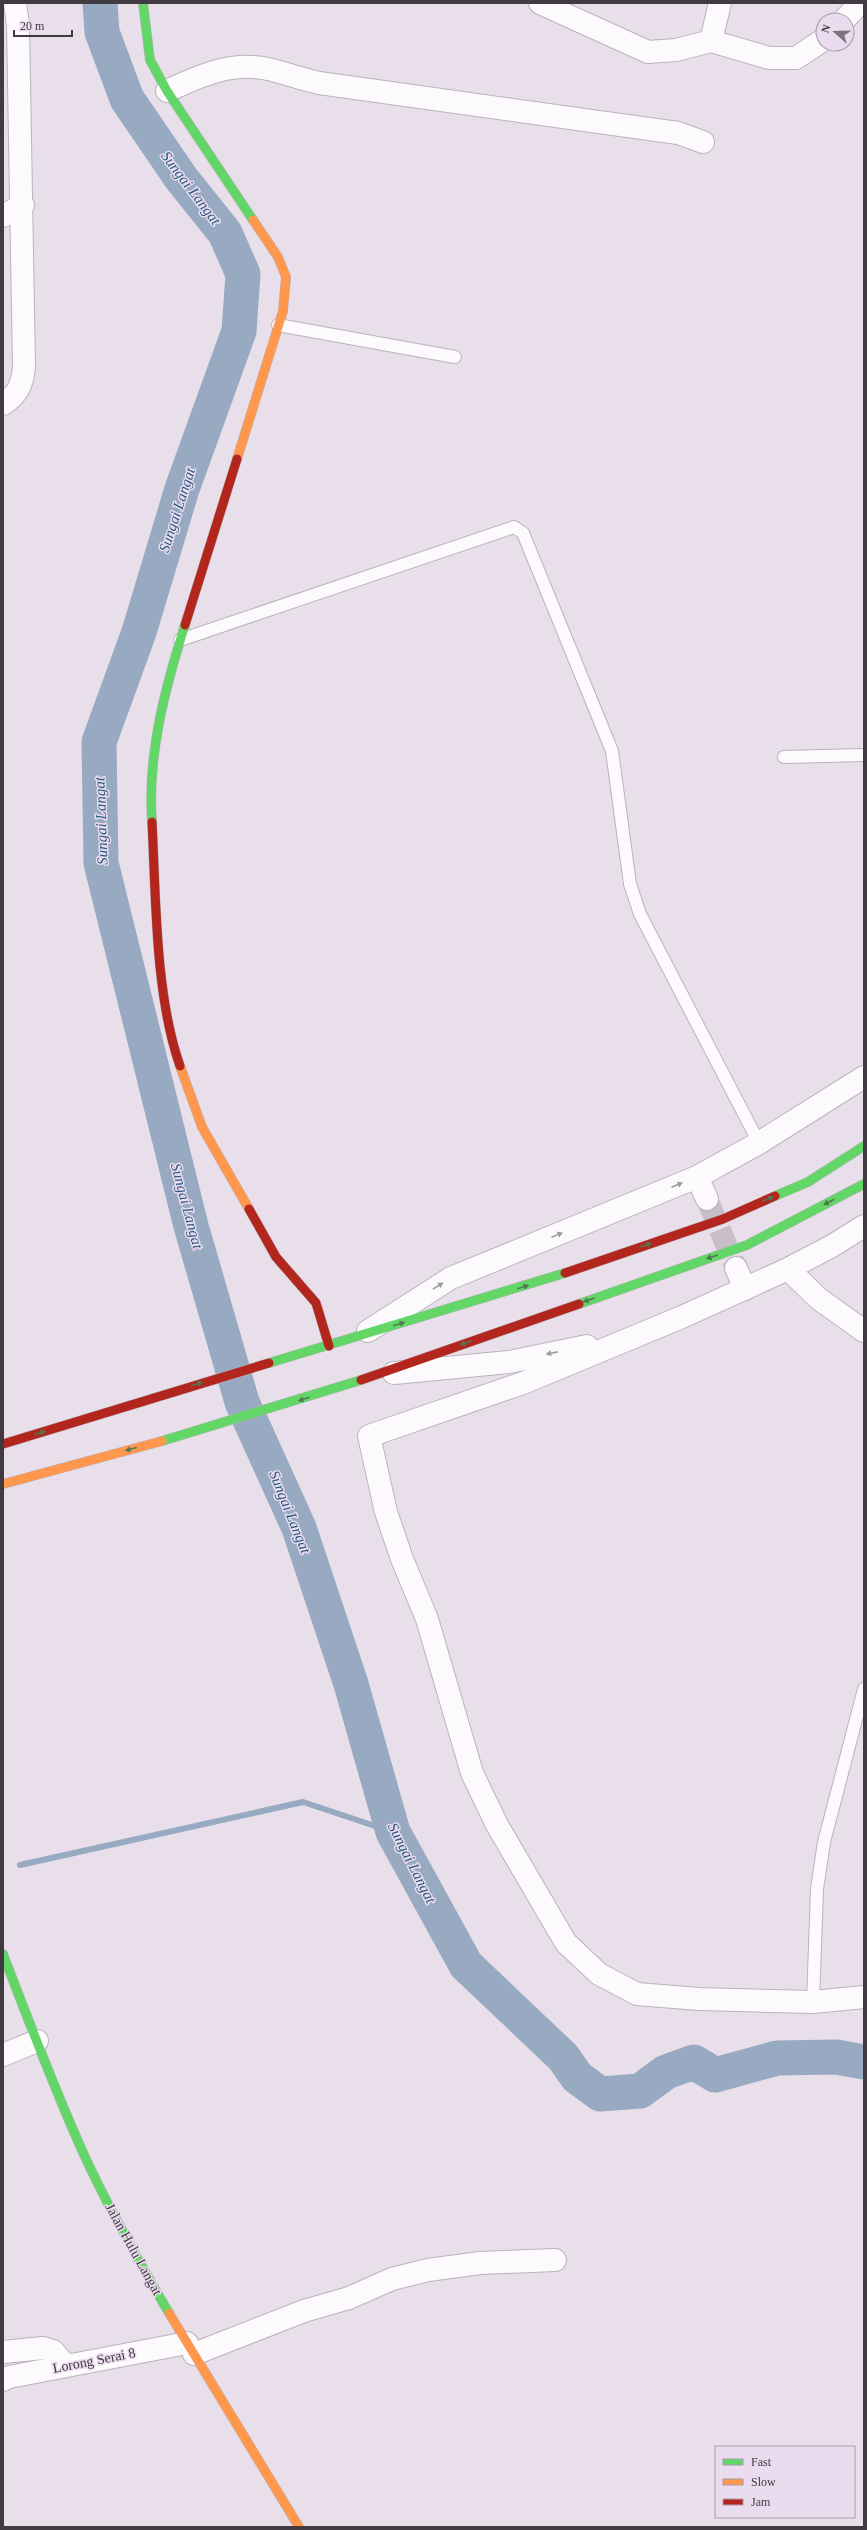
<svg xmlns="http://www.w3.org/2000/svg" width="867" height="2530" viewBox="0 0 867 2530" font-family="Georgia,serif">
  <rect width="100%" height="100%" fill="#e8dfea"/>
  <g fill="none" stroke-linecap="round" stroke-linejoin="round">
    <polyline stroke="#97aac2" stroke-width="6" points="20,1865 303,1802 393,1832"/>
    <polyline stroke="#97aac2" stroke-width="35" points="100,3 102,32 127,99 181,178 225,233 243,274 239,331 182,489 139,632 99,742 101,863 191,1226 242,1402 299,1528 351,1684 393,1832 466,1965 563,2057 577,2077 600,2094 640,2091 666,2072 694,2062 715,2075 777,2058 836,2057 864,2062"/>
    <polyline stroke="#c7bec8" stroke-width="22" stroke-dasharray="22 11" stroke-linecap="butt" points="707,1199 736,1268"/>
    <defs>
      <g id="lane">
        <polyline points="278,325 455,357"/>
        <polyline points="180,640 514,527 523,533 612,751 630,884 640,914 759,1143"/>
        <polyline points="784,757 864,755"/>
        <polyline points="813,2002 817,1889 824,1842 864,1689"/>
      </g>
      <g id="street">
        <polyline points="540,3 648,52 676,50 711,41 769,58 796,58 823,40"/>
        <polyline points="844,20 860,3"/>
        <polyline points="711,41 720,3"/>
        <path d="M 167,91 C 199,76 232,61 268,69 C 285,73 301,79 319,83 L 678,133 L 703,142"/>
        <polyline points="3,216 23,205"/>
        <path d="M 3,404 C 18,395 23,383 24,366 L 18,25 L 15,3"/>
        <polyline points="697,1177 707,1199"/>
        <polyline points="864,1226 832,1246 788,1269 682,1317 523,1383 369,1436 386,1512 402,1559 427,1619 472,1773 497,1825 566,1943 599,1974 637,1994 699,1999 813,2002 864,1997"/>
        <polyline points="736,1268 745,1289"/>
        <polyline points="788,1269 819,1299 864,1331"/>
        <polyline points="368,1331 451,1278 697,1177 759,1143 864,1077"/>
        <polyline points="394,1373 509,1362 587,1346"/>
        <polyline points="3,2055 37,2041"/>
        <polyline points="3,2352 43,2348 53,2351 66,2366"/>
        <polyline points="194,2354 304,2311 349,2298 392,2279 428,2270 480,2263 555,2260"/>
        <polyline points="3,2380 9,2377 187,2343"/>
      </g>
      <g id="fast">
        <polyline points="143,3 150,60 167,91 253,220"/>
        <path d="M 152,822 C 147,756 165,688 185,625"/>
        <polyline points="775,1196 808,1182 864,1146"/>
        <polyline points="579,1304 747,1245 864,1184"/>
        <polyline points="269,1363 565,1273"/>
        <polyline points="162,1441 361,1380"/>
        <path d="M 3,1954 C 29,2022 55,2091 85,2157 C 110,2211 139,2262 169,2313"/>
      </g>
      <g id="slow">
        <polyline points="237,459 283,311 286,277 278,257 253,220"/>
        <polyline points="180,1066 202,1127 249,1209"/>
        <polyline points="3,1484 162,1441"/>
        <polyline points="169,2313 299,2527"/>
      </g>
      <g id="jam">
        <polyline points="185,625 237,459"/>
        <path d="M 152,822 C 156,897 155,995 180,1066"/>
        <polyline points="249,1209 276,1257 316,1303 329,1346"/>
        <polyline points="565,1273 723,1219 775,1196"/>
        <polyline points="361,1380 579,1304"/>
        <polyline points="3,1444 269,1363"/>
      </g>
    </defs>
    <use href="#lane" stroke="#bab3bc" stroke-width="14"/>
    <use href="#street" stroke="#bab3bc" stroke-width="24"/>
    <use href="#fast" stroke="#bab3bc" stroke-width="10"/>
    <use href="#slow" stroke="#bab3bc" stroke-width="10"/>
    <use href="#jam" stroke="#bab3bc" stroke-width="10"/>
    <use href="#lane" stroke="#fcfafc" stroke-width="12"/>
    <use href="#street" stroke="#fcfafc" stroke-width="22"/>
    <use href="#fast" stroke="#63d668" stroke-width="9"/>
    <use href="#slow" stroke="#ff974d" stroke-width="9"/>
    <use href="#jam" stroke="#b3261e" stroke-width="9"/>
  </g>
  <defs><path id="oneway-solid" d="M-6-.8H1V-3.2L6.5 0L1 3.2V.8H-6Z"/></defs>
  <g fill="#9e9a9f">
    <use href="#oneway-solid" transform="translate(677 1185) rotate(-23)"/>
    <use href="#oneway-solid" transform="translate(557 1235) rotate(-22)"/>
    <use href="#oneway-solid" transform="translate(438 1286) rotate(-32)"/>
    <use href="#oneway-solid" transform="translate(552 1353) rotate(169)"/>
  </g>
  <g fill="#4f7851">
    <use href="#oneway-solid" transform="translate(768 1199) rotate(-23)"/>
    <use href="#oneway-solid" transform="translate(829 1202) rotate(153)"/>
    <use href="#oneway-solid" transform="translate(646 1245) rotate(-19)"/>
    <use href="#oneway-solid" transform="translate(712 1257) rotate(161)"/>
    <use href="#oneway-solid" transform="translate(523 1287) rotate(-17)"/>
    <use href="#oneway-solid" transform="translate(589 1300) rotate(161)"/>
    <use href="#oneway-solid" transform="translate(399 1324) rotate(-17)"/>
    <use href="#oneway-solid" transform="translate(466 1343) rotate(161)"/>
    <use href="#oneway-solid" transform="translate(197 1384) rotate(-17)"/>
    <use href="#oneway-solid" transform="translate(304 1399) rotate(163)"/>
    <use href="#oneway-solid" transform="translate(40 1433) rotate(-17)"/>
    <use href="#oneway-solid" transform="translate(131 1449) rotate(165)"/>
  </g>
  <g text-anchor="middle" stroke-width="3" stroke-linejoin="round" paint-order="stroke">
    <g font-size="14" fill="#413a42" stroke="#ebdbee">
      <text transform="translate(134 2249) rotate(61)" y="5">Jalan Hulu Langat</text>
      <text transform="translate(94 2360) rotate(-11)" y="5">Lorong Serai 8</text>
    </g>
    <g font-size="15" font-style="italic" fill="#255981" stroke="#ebdbee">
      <text transform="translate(191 188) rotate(53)" y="5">Sungai Langat</text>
      <text transform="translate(177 510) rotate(-72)" y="5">Sungai Langat</text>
      <text transform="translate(101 821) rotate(-92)" y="5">Sungai Langat</text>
      <text transform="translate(187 1206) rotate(75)" y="5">Sungai Langat</text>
      <text transform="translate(290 1512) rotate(68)" y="5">Sungai Langat</text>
      <text transform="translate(412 1863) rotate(63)" y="5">Sungai Langat</text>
    </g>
  </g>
  <rect width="867" height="2530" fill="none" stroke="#413a42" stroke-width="8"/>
  <rect x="715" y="2446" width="140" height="72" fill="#ebdbee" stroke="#a79ba9"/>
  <rect x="723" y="2459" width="20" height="6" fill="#63d668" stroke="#a79ba9"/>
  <text x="751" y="2466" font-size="12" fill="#413a42">Fast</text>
  <rect x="723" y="2479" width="20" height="6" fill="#ff974d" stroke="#a79ba9"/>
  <text x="751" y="2486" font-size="12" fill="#413a42">Slow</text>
  <rect x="723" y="2499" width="20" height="6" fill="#b3261e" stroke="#a79ba9"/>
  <text x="751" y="2506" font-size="12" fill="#413a42">Jam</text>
  <g transform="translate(835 32) rotate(290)"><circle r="19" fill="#ebdbee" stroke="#a79ba9"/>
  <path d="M0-3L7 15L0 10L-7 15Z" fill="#7b747d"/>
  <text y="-6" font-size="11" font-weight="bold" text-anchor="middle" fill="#413a42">N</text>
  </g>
  <path d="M14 30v6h58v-6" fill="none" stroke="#413a42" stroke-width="2"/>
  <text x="20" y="30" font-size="12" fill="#413a42" stroke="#ebdbee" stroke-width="3" paint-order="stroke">20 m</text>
</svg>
